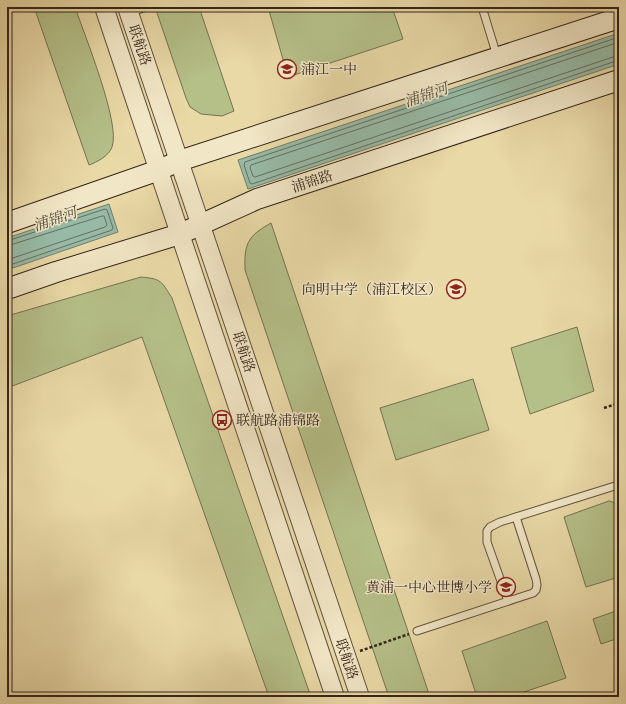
<svg xmlns="http://www.w3.org/2000/svg" width="626" height="704" viewBox="0 0 626 704" font-family="'Old Standard TT','Noto Serif SC',serif">
  <rect width="100%" height="100%" fill="#e9d9a7"/>
  <filter id="stains"><feTurbulence type="fractalNoise" baseFrequency=".005" numOctaves="4"/><feColorMatrix values="0 0 0 0 .2 0 0 0 0 .09 0 0 0 0 .02 0 0 0 .5 -.17"/></filter>
  <radialGradient id="worn" r=".72"><stop offset=".6" stop-color="#630" stop-opacity="0"/><stop offset="1" stop-color="#630" stop-opacity=".3"/></radialGradient>
  <g fill="#b5bf88" stroke="#757251">
    <path d="M 34,7 L 75,7 C 84,34 121,124 112,147 C 109,156 97,162 89,165 Z"/>
    <polygon points="155,7 199,7 234,111 222,116 201,114 190,107 186,98"/>
    <polygon points="268,7 392,7 403,39 288,77"/>
    <path d="M 271,223 L 430,697 L 389,697 L 369,638 L 245,270 C 244,243 248,236 271,223 Z"/>
    <path d="M 141,277 C 162,279 161,281 172,298 L 311,697 L 269,697 L 142,337 L 7,388 L 7,316 Z"/>
    <polygon points="577,327 594,391 530,414 511,348"/>
    <polygon points="473,379 489,430 396,460 380,408"/>
    <path d="M 609,501 C 615,502 617,505 619,510 L 619,577 L 586,587 L 564,517 Z"/>
    <polygon points="619,610 619,638 601,644 593,619"/>
    <polygon points="547,621 566,678 509,697 477,697 462,651"/>
  </g>
  <g fill="#97baa6" stroke="#707e6e">
    <polygon points="619,33 619,64 248,189 238,160"/>
    <polygon points="109,204 118,232 7,270 7,238"/>
  </g>
  <g fill="none" stroke-linecap="round" stroke-linejoin="round">
    <g stroke="#666f60" stroke-width="1">
      <polyline points="619,37 245,162 244,165 250,183 252,184 619,60"/>
      <polyline points="619,42 251,165 250,168 253,176 255,177 619,55"/>
      <polyline points="7,241 105,209 107,210 113,228 112,230 7,266"/>
      <polyline points="7,246 102,216 104,216 107,225 105,227 7,260"/>
    </g>
    <defs>
      <g id="service">
        <polyline points="482,7 497,56"/>
        <polyline points="129,13 146,7"/>
        <polyline points="508,601 487,542 487,531 490,527 500,522 618,485 619,488"/>
        <polyline points="417,631 533,593 536,590 537,585 536,579 516,517"/>
      </g>
      <g id="tertiary">
        <polyline points="104,7 335,697"/>
        <polyline points="127,7 360,697"/>
      </g>
      <g id="secondary">
        <polyline points="7,223 159,170 179,161 619,18"/>
        <polyline points="7,289 56,272 180,234 257,199 619,80"/>
      </g>
    </defs>
    <use href="#service" stroke="#62513d" stroke-width="9"/>
    <use href="#tertiary" stroke="#62513d" stroke-width="20"/>
    <use href="#secondary" stroke="#35241a" stroke-width="22"/>
    <g stroke="#35241a" stroke-width="2.5" stroke-dasharray="3 2" stroke-linecap="butt">
      <polyline points="604,408 619,403"/>
      <polyline points="360,651 409,634"/>
    </g>
    <use href="#service" stroke="#f1e6c6" stroke-width="7"/>
    <use href="#tertiary" stroke="#f1e6c6" stroke-width="18"/>
    <use href="#secondary" stroke="#f1e6c6" stroke-width="20"/>
  </g>
  <defs>
    <symbol id="school-ring" viewBox="-11 -11 22 22"><circle r="9.5" fill="#f1e6c6" stroke="#8f2418" stroke-width="1.5"/><path d="M0-5L7-2L0 1L-7-2ZM-4 1L0 2.5L4 1V4Q0 6-4 4Z" fill="#8f2418"/></symbol>
    <symbol id="bus-ring" viewBox="-11 -11 22 22"><circle r="9.5" fill="#f1e6c6" stroke="#8f2418" stroke-width="1.5"/><path d="M-5-6H5V4H4V6H2V4H-2V6H-4V4H-5ZM-3.5-4V0h7V-4ZM-3.5 1.2v1.5H-2V1.2ZM2 1.2v1.5H3.5V1.2Z" fill="#8f2418"/></symbol>
  </defs>
  <g fill-rule="evenodd">
    <use href="#school-ring" x="276" y="58" width="22" height="22"/>
    <use href="#school-ring" x="445" y="278" width="22" height="22"/>
    <use href="#bus-ring" x="211" y="409" width="22" height="22"/>
    <use href="#school-ring" x="495" y="576" width="22" height="22"/>
  </g>
  <g text-anchor="middle" stroke-width="3" stroke-linejoin="round" paint-order="stroke">
    <g font-size="14" fill="#35241a" stroke="#f1e6c6">
      <text transform="translate(140 45) rotate(71)" y="5">联航路</text>
      <text transform="translate(312 181) rotate(-18)" y="5">浦锦路</text>
      <text transform="translate(244 352) rotate(71)" y="5">联航路</text>
      <text transform="translate(347 659) rotate(71)" y="5">联航路</text>
    </g>
    <g font-size="14" fill="#35241a" stroke="#f1e6c6" text-anchor="start">
      <text x="301" y="74">浦江一中</text>
      <text x="442" y="294" text-anchor="end">向明中学（浦江校区）</text>
      <text x="236" y="425">联航路浦锦路</text>
      <text x="492" y="592" text-anchor="end">黄浦一中心世博小学</text>
    </g>
    <g font-size="15" font-style="italic" fill="#4e4a3d" stroke="#f1e6c6">
      <text transform="translate(426 95) rotate(-19)" y="5">浦锦河</text>
      <text transform="translate(55 219) rotate(-19)" y="5">浦锦河</text>
    </g>
  </g>
  <rect width="626" height="704" fill="none" stroke="#e9d9a7" stroke-width="24"/>
  <rect x="8" y="8" width="610" height="688" fill="none" stroke="#35241a" stroke-width="2"/>
  <rect x="12" y="12" width="602" height="680" fill="none" stroke="#35241a"/>
  <rect width="100%" height="100%" filter="url(#stains)"/>
  <rect width="100%" height="100%" fill="url(#worn)"/>
</svg>
